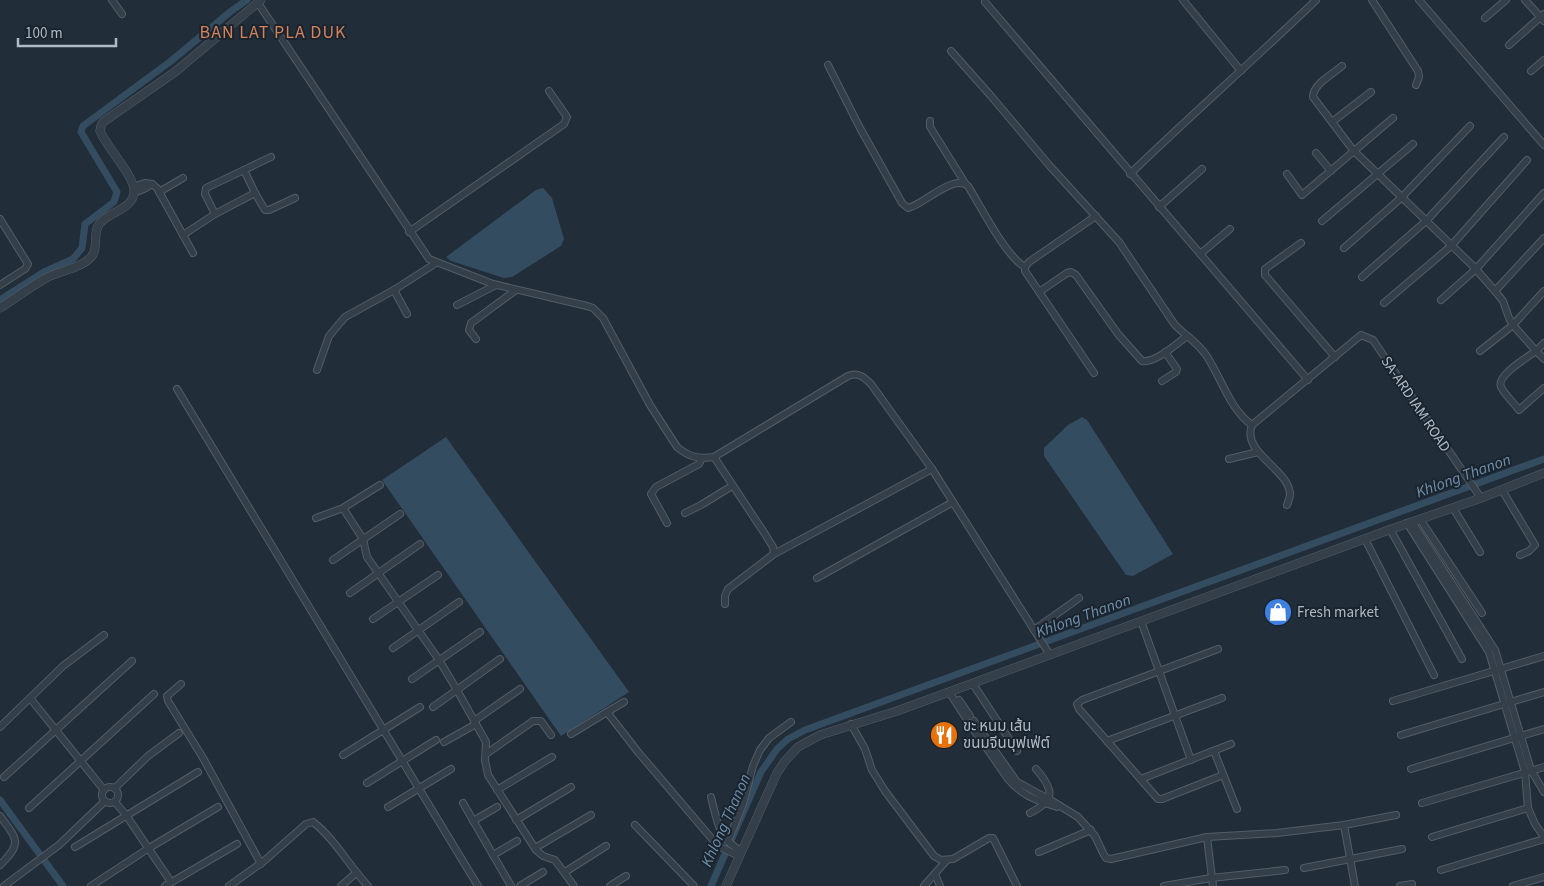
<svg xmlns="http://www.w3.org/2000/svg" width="1544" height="886" viewBox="0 0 1544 886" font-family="'Source Sans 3','Noto Sans Thai',sans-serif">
  <rect width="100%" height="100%" fill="#212e39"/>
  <g fill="#344c60">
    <polygon points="543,188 552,198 564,239 561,246 512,277 504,278 451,261 446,257 536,190"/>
    <polygon points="1082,417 1087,420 1173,554 1133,576 1126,575 1044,456 1044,448 1068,425"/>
    <polygon points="446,437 629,692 561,736 382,480"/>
  </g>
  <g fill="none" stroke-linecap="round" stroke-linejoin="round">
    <g stroke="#344c60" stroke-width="7">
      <polyline points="0,300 44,272 73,259 82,248 85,224 114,202 117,192 81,132 83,126 171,61 230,12 247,0"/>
      <polyline points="0,800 63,886"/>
      <polyline points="711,886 761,772 777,749 788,739 805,730 1544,459"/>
    </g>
    <defs>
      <g id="minor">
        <polyline points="112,0 122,14"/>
        <polyline points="1183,0 1241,71"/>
        <polyline points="1372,0 1418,71 1419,77 1416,85"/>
        <polyline points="1419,0 1544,145"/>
        <polyline points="1525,0 1544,21"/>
        <polyline points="985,2 1308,380"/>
        <path d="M 258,3 L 429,259 L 493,284 L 587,306 L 593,308 L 603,318 L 650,405 L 677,447 C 689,457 698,459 714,457 L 848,376 C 858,372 864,377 871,384 L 932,469 L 1050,655"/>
        <polyline points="1485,18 1506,0"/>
        <polyline points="1509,45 1544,14"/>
        <path d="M 951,51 L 991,96 L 1049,165 L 1119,242 L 1175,325 C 1186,336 1197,342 1206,355 C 1221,377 1230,410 1252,425"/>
        <path d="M 828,65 L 860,128 L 902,203 L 908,208 L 911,207 C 926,202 954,174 968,186 C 980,205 1006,257 1025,267"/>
        <path d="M 1342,66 C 1333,74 1313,84 1313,97 L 1353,150 L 1474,267 L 1495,291 L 1503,301 L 1509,318 L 1513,325 L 1536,351 L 1544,343"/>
        <polyline points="1531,71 1544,60"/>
        <polyline points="930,121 930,127 965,183"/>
        <polyline points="1332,122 1371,92"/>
        <polyline points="1316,153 1331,171"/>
        <polyline points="244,170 271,157"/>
        <path d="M 1130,174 C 1191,115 1255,59 1316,0"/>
        <polyline points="1287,174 1302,195 1393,118"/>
        <polyline points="152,184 157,188 193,253"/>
        <polyline points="133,187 145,183 152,184 146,188 134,193"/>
        <polyline points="159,192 183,178"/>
        <polyline points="1159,207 1202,169"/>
        <polyline points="215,214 205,194 206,188 244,170 255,193"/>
        <polyline points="0,219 28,264 25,269 0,285"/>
        <polyline points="1322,221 1413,144"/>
        <polyline points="409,232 564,124 567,117 549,91"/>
        <polyline points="183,235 215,214 255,193 265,210 269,210 295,198"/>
        <polyline points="1301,243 1265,269 1265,275 1335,357"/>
        <polyline points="1344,248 1401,198 1470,126"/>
        <polyline points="1200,254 1230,229"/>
        <polyline points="1362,277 1426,221 1504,137"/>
        <polyline points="394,290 407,314"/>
        <polyline points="1495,291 1544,238"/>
        <path d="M 1039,292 L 1067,273 L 1071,272 L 1076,275 L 1118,334 L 1142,361 C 1156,363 1176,344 1187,336"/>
        <polyline points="1441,300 1476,269 1544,193"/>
        <polyline points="1384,303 1451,246 1527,160"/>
        <polyline points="457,305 496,285"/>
        <polyline points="476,339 469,330 471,323 516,290"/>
        <polyline points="1480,351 1513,325 1544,291"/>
        <path d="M 1544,359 L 1536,351 C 1528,357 1496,375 1501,387 C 1505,395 1514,403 1519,410 L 1544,388"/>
        <polyline points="317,370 329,336 345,317 394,290 436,263"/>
        <polyline points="1094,373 1025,271 1025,267 1029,262 1096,216"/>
        <polyline points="1162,381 1176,372 1177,369 1165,352"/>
        <polyline points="177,389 478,886"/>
        <polyline points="714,457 765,534 773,547 774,554 728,589 725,596 725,604"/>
        <polyline points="1229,459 1258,452"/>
        <polyline points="1502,490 1535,545 1529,551 1520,555"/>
        <path d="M 1287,505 C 1288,502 1290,498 1290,494 C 1289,469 1241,453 1252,425 L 1361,335 L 1373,340 L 1481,498"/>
        <polyline points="343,508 363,539 367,557 439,660 457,690 486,742 485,760 488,775 536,850 543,856 555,860 574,886"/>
        <polyline points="1453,508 1480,552"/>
        <polyline points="685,513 701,505 732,486"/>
        <polyline points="316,518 343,508 380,485"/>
        <polyline points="1420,519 1482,613"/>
        <polyline points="1412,522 1495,650 1531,770 1544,792"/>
        <polyline points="667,523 651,494 656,487 699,464 702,458"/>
        <polyline points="1407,523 1489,652 1525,772 1528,808 1535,824 1544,837"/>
        <polyline points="1390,529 1462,659"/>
        <polyline points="1365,539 1434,675"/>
        <polyline points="774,554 932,469"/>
        <polyline points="333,560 400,514"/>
        <polyline points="817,578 953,502"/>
        <polyline points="350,593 420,544"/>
        <polyline points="373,619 438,575"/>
        <polyline points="1141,621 1191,760"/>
        <polyline points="1034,630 1079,598"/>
        <polyline points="393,648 459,602"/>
        <polyline points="1218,649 1082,700 1077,704 1079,709 1158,799 1162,799 1223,775"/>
        <polyline points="412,679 480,632"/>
        <polyline points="181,684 167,696 168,701 203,758 261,864"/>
        <polyline points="973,684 1017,751"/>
        <polyline points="949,692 966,718"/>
        <polyline points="30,698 104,790"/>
        <polyline points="959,700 970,716"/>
        <polyline points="1393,701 1544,656"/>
        <polyline points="433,707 500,659"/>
        <polyline points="607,712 624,702"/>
        <polyline points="474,721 520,689"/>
        <polyline points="974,721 1017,782 1052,801 1078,817 1095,836 1103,853 1106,858 1111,859 1207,837 1277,833 1344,825 1396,815"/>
        <path d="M 969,723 L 1008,779 C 1022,796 1036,800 1057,807"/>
        <polyline points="851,724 865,749 872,770 885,791 934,856 941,860 953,859 989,838 993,838 1017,886"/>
        <polyline points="0,727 63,666 104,635"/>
        <polyline points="571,734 607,712 638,752 718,846 739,856"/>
        <polyline points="1401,735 1544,692"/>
        <polyline points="1107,741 1222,698"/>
        <polyline points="444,742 476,724"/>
        <polyline points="1214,751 1237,809"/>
        <polyline points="486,754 533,721 541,721 551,735"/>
        <polyline points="343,755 420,707"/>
        <polyline points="1411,769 1544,729"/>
        <polyline points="4,777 132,661"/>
        <polyline points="1141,779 1231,744"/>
        <polyline points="367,783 436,740"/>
        <circle cx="110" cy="795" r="8"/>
        <polyline points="115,788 148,756 179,733"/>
        <polyline points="497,790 552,757"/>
        <path d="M 711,797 C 717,820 718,840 742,851"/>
        <polyline points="115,802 126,815 171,882"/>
        <polyline points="463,803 511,886"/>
        <polyline points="1422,803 1544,767"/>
        <polyline points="388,807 451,769"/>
        <polyline points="29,808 154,694"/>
        <path d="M 1030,813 C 1056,800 1054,790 1036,769"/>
        <path d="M 0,816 C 17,839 23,843 0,865"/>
        <polyline points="516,820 571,787"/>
        <polyline points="473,821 497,807"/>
        <polyline points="635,825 694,886"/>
        <polyline points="1344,825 1355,886"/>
        <polyline points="1207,837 1213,886"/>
        <polyline points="1432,837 1528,808"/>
        <polyline points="728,841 743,804 753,766 760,750 769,738 791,722"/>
        <polyline points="75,847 198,772"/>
        <polyline points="535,848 591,815"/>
        <polyline points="1039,852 1091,830"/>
        <polyline points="493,855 517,841"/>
        <polyline points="1304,868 1402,849"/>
        <polyline points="1441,870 1544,839"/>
        <polyline points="565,872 606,846"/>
        <polyline points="935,874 940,886"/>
        <polyline points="4,886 59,845 105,801"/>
        <polyline points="91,886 149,848 218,807"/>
        <polyline points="165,886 237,844"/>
        <path d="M 229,886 L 264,861 L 306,824 L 313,822 C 335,839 349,866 368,886"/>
        <polyline points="341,886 356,873"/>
        <polyline points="520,886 543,872"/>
        <polyline points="610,886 626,876"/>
        <polyline points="924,886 946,861"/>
        <polyline points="1164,886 1211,878 1285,870"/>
        <polyline points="1400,886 1412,884"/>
        <polyline points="1513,886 1544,877"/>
      </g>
      <g id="tertiary">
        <path d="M 0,308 C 16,298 31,286 48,277 C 62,270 82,268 92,256 C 99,247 92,232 100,223 C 110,211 135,209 134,190 C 133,174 107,148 100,131 L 101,126 L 103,122 L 175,72 L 261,0"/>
        <polyline points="726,886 777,773 785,761 798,747 820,735 897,711 949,692 1386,531 1481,498 1544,473"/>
      </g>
    </defs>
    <use href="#minor" stroke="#525d67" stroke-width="8"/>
    <use href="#tertiary" stroke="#525d67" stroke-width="9"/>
    <use href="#minor" stroke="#343f49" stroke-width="6"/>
    <use href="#tertiary" stroke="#343f49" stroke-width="8"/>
  </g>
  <defs>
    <symbol id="shop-disc" viewBox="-11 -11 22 22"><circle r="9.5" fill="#3f7fe0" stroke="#1a242e"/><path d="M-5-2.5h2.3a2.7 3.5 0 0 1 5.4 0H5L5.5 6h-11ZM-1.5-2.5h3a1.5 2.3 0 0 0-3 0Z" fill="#fff"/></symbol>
    <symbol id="restaurant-disc" viewBox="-11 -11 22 22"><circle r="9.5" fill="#e8710a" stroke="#1a242e"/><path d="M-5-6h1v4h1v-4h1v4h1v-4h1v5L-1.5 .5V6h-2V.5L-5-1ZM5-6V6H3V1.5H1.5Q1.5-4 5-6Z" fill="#fff"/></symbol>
  </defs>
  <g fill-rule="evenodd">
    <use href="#shop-disc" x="1262" y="596" width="32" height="32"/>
    <use href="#restaurant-disc" x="928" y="719" width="32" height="32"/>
  </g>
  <g text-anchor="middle" stroke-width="4" stroke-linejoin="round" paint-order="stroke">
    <g font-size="15" fill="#afbac6" stroke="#1a242e">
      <text transform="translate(1416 404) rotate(56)" y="5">SA-ARD IAM ROAD</text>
    </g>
    <g font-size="15" fill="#afbac6" stroke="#1a242e" text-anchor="start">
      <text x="1297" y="617">Fresh market</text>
      <text x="963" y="731">ขะ หนม เส้น<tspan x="963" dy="17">ขนมจีนบุฟเฟ่ต์</tspan></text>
    </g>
    <g font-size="16" font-style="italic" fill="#6f8faa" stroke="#1a242e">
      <text transform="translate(1463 475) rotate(-20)" y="6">Khlong Thanon</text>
      <text transform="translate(1083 615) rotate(-20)" y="6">Khlong Thanon</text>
      <text transform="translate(725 820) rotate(-66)" y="6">Khlong Thanon</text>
    </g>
    <g font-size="18" letter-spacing="1" fill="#d4825c" stroke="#1a242e">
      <text x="273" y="38">BAN LAT PLA DUK</text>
    </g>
  </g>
  <path d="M18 38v8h98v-8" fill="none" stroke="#afbac6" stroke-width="2.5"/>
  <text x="25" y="38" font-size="15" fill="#afbac6" stroke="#1a242e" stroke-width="4" paint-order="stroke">100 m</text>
</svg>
